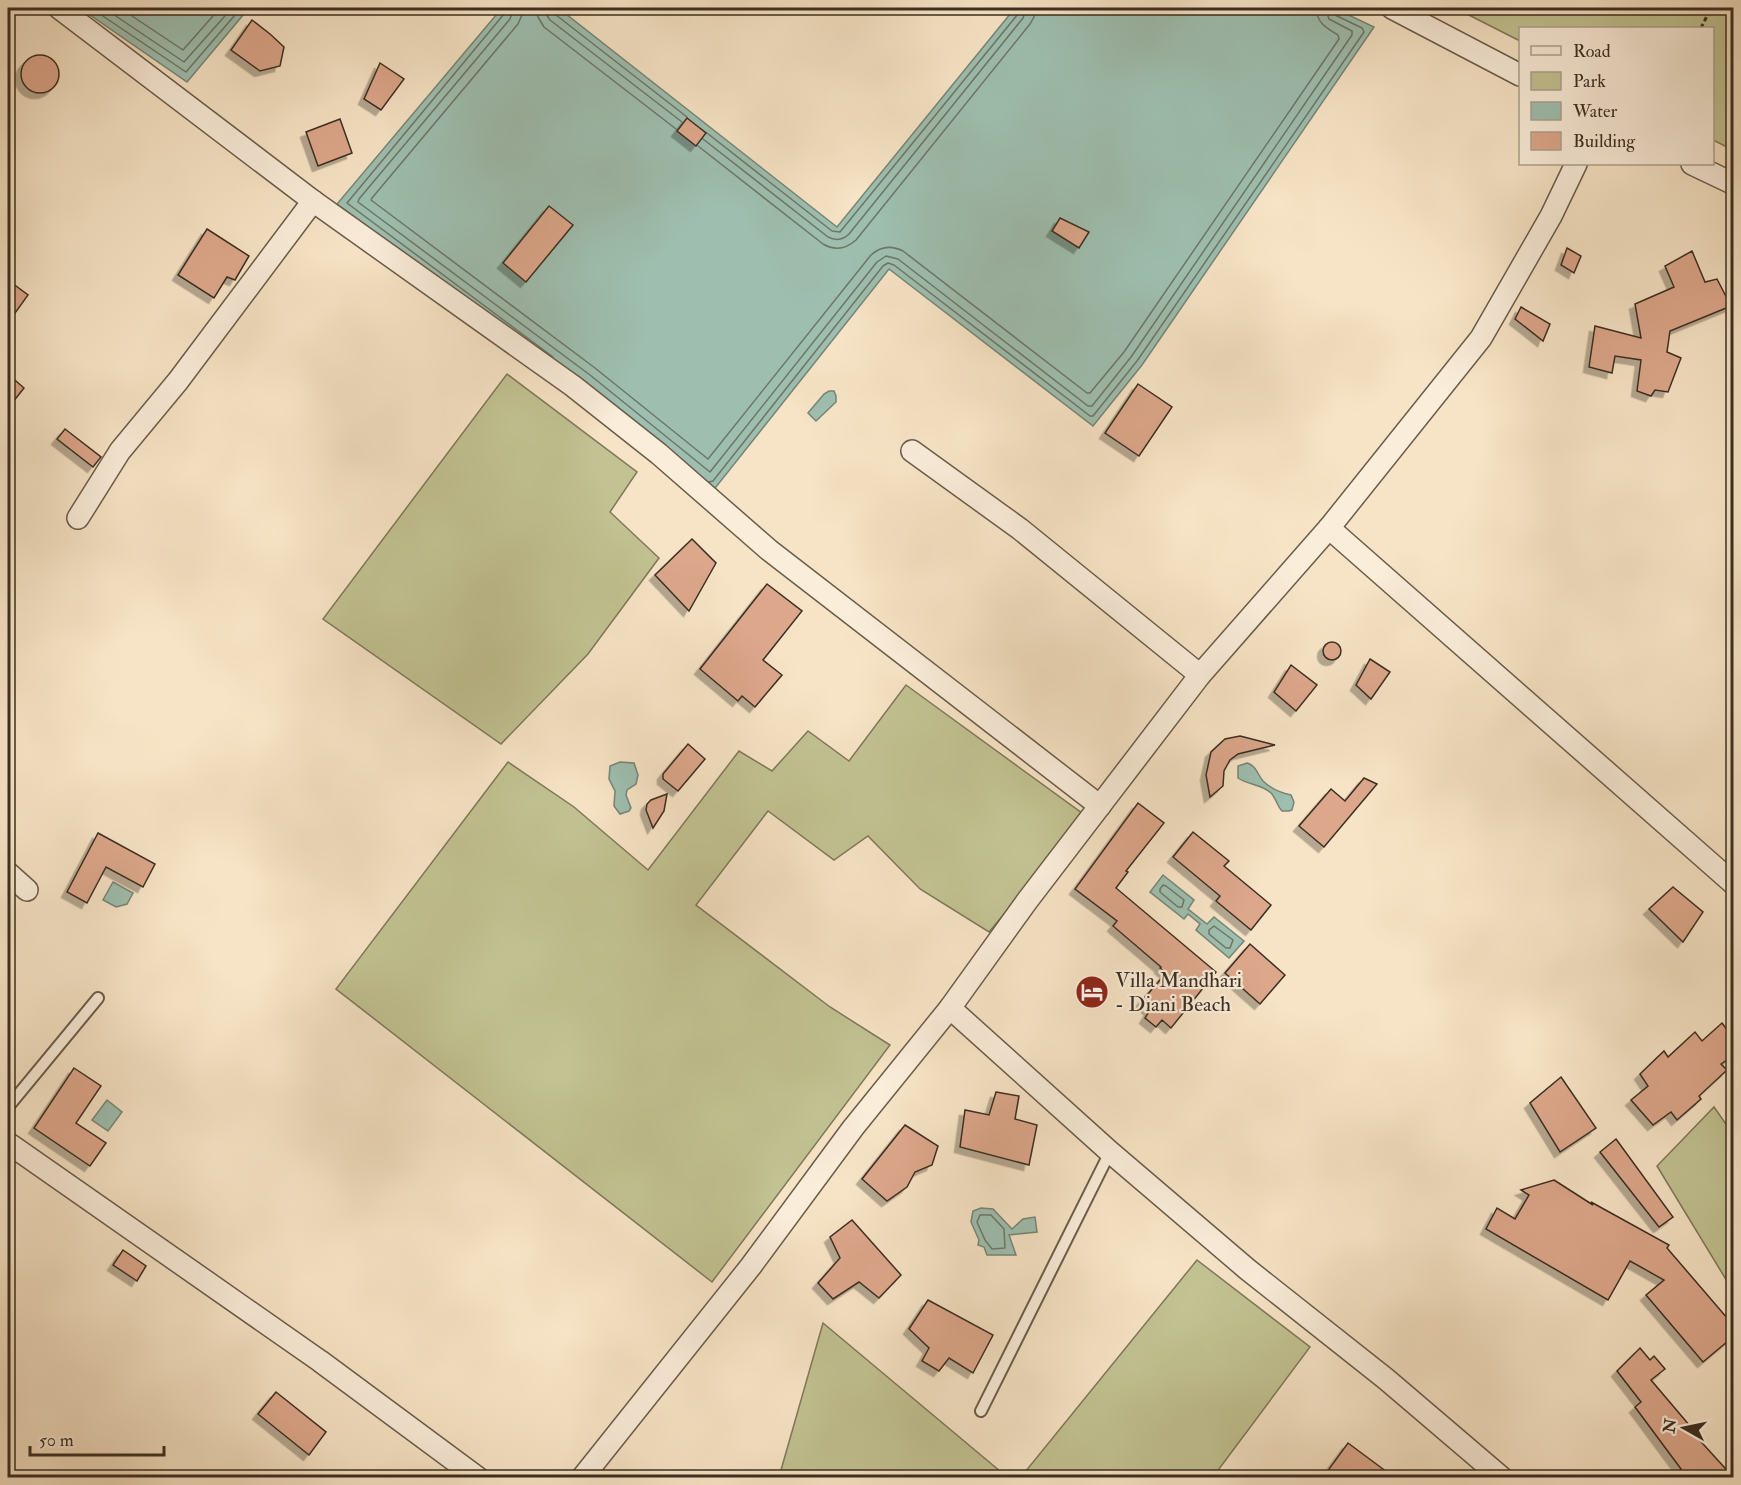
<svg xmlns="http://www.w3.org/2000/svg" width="1741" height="1485" viewBox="0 0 1741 1485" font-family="'IM FELL Double Pica',serif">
  <defs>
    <filter id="shadow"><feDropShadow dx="-5.5" dy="5.5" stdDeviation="0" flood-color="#0004"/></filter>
  </defs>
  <rect width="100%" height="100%" fill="#f7e4c6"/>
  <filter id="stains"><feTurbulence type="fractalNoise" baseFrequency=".00333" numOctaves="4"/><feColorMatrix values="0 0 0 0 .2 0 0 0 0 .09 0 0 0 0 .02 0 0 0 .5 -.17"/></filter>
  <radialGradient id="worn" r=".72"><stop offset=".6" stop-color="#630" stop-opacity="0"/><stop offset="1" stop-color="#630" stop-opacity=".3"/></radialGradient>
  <g fill="#c2c292" stroke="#7e785a" stroke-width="1.5">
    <polygon points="1455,8 1733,8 1733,150 1713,140 1712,28 1520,28 1520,41"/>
    <polygon points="507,374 637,472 610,512 659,558 588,654 501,744 323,619"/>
    <polygon points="906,685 1086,816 989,932 920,889 868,836 834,860 768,811 696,905 830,1007 890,1045 712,1282 336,989 508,762 574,807 648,870 739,751 772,771 808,731 849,761"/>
    <polygon points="1714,1107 1733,1134 1733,1291 1657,1166"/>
    <polygon points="1197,1260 1310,1347 1213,1477 1021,1477"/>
    <polygon points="823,1323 1007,1477 779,1477"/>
  </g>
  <g fill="#9ebfb0" stroke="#768577" stroke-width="1.5">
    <polygon points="80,8 249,8 187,82"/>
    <polygon points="502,8 553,8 562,11 837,227 1015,8 1334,8 1374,27 1142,365 1093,426 889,269 712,492 582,386 337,204"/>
    <polygon points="829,391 834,391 836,396 836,402 816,421 808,413 824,394"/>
    <polygon points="620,762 634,763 638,775 636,784 627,790 626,795 631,808 629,811 620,814 614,806 615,791 609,779 610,766"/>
    <path d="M 1247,763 C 1257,766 1257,774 1263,781 C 1271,789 1281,793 1291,795 L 1294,802 L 1292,810 L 1289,811 L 1282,811 C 1277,806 1276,798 1271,793 C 1262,784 1248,785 1238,778 L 1238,766 Z"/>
    <polygon points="1163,875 1194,900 1188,909 1207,924 1214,917 1244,941 1229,958 1196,930 1200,924 1188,914 1184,919 1150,892"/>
    <polygon points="113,882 133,893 127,904 116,907 103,900"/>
    <polygon points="107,1100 122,1112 108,1131 92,1120"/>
    <polygon points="981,1208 993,1209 1012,1229 1023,1219 1035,1217 1037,1232 1009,1235 1016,1255 987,1255 984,1247 978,1245 979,1240 971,1222 973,1211"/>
  </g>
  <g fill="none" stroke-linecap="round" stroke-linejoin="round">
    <g stroke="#6c7668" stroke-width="1.5">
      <polyline points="91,8 186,72 241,8"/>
      <polyline points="104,8 184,62 232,8"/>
      <polyline points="120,8 183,50 220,8"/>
      <polyline points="506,8 504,14 347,203 553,357"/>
      <polyline points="514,8 510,19 359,199 358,202 590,375 710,472 877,262 886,256 898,259 1088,406 1092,406 1131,357 1352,35 1352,31 1329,19 1325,8"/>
      <path d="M 523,8 L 522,15 L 518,24 L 372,198 L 371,200 L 595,368 L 708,459 L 871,255 C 881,246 891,245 903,251 L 1087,393 L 1090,393 L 1124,352 L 1339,39 L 1338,35 C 1326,28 1317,23 1316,8"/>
      <polyline points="536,8 538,17 544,27 676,129"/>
      <polyline points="545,8 546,14 550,20 682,122"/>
      <polyline points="553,8 556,15 687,117"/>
      <polyline points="707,133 832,231 840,232 1018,14 1019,8"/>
      <path d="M 703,139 L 828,237 C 836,241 843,240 849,234 L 1023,18 L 1027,8"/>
      <path d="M 698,146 L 823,244 C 835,251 846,249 856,240 L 1030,24 L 1034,17 L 1036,8"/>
      <polyline points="709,482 713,481 883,266 888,263 894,265 1090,416 1093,416 1137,361 1364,32 1362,28 1335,15 1333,8"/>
      <polygon points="1163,885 1166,886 1184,900 1182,907 1178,907 1160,892 1160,889"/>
      <polygon points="1214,926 1233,940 1230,948 1226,948 1209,934 1209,930"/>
      <polygon points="980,1215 991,1215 1004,1229 1005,1248 992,1249 985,1240 977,1222"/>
    </g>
  </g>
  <g fill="#dda78b" stroke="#3b2e21" stroke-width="1.5" filter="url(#shadow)">
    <polygon points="252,20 270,34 284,47 280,66 260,71 231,50"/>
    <circle cx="40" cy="74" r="19"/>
    <polygon points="380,63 404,79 381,110 364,99"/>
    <polygon points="687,118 706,133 696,146 677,131"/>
    <polygon points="340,119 352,153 318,166 306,132"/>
    <polygon points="549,206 573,225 526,282 503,263"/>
    <polygon points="1060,218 1089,232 1079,248 1052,231"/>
    <polygon points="207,229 249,256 235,280 227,277 214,298 178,275"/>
    <polygon points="1567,248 1581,256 1574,273 1561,265"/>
    <polygon points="1692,251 1705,282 1717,279 1731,306 1670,331 1667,352 1681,358 1668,392 1655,390 1651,396 1637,391 1641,360 1615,356 1612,373 1589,367 1595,326 1641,338 1635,304 1674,287 1665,266"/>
    <polygon points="8,280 28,295 8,323"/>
    <polygon points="1521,307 1550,324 1543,341 1515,319"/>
    <polygon points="8,374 24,388 8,408"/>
    <polygon points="1138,384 1172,407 1139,456 1105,433"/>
    <polygon points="65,429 101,457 93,467 57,439"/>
    <polygon points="692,539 716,563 689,611 655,575"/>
    <polygon points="767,584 802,611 763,660 782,675 755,707 742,696 738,701 700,669"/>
    <circle cx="1332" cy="651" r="9"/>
    <polygon points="1370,659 1390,672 1371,699 1356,685"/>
    <polygon points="1291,665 1317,685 1296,711 1274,692"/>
    <polygon points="1240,736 1275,745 1238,754 1230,760 1224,771 1223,786 1210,797 1206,775 1211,752 1225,739"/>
    <polygon points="688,744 705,759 678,791 663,779 663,774"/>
    <polygon points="1364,778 1377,784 1324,847 1299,826 1331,789 1345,801"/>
    <polygon points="667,794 664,811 653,828 646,810 647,804 651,800"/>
    <polygon points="1138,803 1164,823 1126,871 1128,872 1116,888 1216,972 1171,1028 1162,1020 1156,1027 1145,1018 1150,1010 1141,1002 1166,973 1160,968 1161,967 1113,926 1117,921 1075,889"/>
    <polygon points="1193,832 1229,861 1224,866 1271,905 1251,930 1216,901 1220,896 1173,857"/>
    <polygon points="98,833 155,864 143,887 106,867 87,903 67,892"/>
    <polygon points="1673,887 1703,912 1683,942 1649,909"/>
    <polygon points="1250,944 1285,975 1260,1004 1225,973"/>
    <polygon points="1722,1023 1734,1039 1734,1055 1721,1064 1727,1070 1699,1096 1701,1099 1677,1120 1671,1112 1653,1125 1631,1100 1648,1086 1640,1074 1664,1051 1668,1057 1695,1032 1702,1041"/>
    <polygon points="74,1068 101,1086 76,1123 106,1143 90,1166 34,1128"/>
    <polygon points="1561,1077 1596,1128 1560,1152 1530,1103"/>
    <polygon points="996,1092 1019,1096 1015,1119 1037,1125 1029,1165 960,1147 965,1110 989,1115"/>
    <polygon points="905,1125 938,1146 932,1165 915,1172 907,1187 887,1201 862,1179"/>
    <polygon points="1616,1139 1673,1217 1659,1227 1600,1152"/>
    <polygon points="1554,1180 1593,1205 1591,1202 1669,1245 1667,1248 1734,1326 1734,1336 1703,1362 1646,1295 1664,1280 1630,1261 1608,1300 1486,1229 1497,1208 1515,1219 1529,1195 1521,1190"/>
    <polygon points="852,1220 901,1275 879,1298 859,1282 833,1299 818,1283 840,1258 830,1237"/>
    <polygon points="123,1250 146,1266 137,1281 113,1265"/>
    <polygon points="928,1300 993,1335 973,1373 949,1358 939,1371 922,1361 929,1348 909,1329"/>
    <polygon points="1640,1348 1650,1360 1654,1356 1665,1369 1651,1380 1696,1433 1694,1434 1734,1478 1673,1478 1681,1469 1635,1407 1641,1402 1617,1371"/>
    <polygon points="276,1392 326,1432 309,1455 258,1414"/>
    <polygon points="1348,1443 1395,1478 1340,1478 1329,1469"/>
  </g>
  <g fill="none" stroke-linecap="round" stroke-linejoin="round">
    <defs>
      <g id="service">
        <polyline points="8,1107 98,998"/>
        <polyline points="981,1411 1110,1152"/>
      </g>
      <g id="minor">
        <polyline points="59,8 313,201 573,386 659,454 769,550 1100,806"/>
        <polyline points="1392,8 1520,75"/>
        <polyline points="1692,164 1734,184"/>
        <polyline points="912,451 1020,529 1200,675"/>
        <polyline points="78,518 120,451 178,381 313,201"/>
        <polyline points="1329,528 1734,884"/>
        <polyline points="8,873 27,890"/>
        <polyline points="950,1008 1110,1152 1247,1269 1386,1379 1502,1478"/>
        <polyline points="8,1143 320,1361 478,1478"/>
        <polyline points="582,1478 751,1266 853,1128 950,1008 1027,901 1200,675 1329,528 1481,338 1551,216 1576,164"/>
      </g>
    </defs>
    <use href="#service" stroke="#6a5c4a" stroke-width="14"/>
    <use href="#minor" stroke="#6a5c4a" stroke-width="24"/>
    <polyline stroke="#3b2e21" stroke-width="3" stroke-dasharray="4.5 3" stroke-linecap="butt" points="1701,28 1711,8"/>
    <use href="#service" stroke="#faedda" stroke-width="10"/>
    <use href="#minor" stroke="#faedda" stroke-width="21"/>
  </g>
  <defs>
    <symbol id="hotel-disc" viewBox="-11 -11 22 22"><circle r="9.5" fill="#8f2418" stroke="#faedda"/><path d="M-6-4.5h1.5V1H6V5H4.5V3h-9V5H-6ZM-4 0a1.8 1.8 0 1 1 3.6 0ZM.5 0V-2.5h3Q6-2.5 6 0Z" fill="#fff"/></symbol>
  </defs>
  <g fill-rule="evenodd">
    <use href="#hotel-disc" x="1073" y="973" width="38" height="38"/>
  </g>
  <g text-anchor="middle" stroke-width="4.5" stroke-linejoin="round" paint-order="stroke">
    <g font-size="21" fill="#3b2e21" stroke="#faedda" text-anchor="start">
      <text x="1115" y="987">Villa Mandhari<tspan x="1115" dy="24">- Diani Beach</tspan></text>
    </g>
  </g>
  <rect width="1741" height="1485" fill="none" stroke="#f7e4c6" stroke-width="30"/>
  <rect x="9" y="9" width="1723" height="1467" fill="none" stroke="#3b2e21" stroke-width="3"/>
  <rect x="15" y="15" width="1711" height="1455" fill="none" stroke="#3b2e21" stroke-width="1.5"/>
  <rect x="1519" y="27" width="195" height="138" fill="#faedda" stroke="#aea190" stroke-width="1.5"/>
  <rect x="1531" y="46" width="30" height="9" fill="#faedda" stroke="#aea190" stroke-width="1.5"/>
  <text x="1573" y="57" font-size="18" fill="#3b2e21">Road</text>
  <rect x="1531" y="72" width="30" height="18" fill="#c2c292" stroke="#aea190" stroke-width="1.5"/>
  <text x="1573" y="87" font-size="18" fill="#3b2e21">Park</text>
  <rect x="1531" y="102" width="30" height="18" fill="#9ebfb0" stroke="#aea190" stroke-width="1.5"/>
  <text x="1573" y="117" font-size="18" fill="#3b2e21">Water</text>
  <rect x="1531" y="132" width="30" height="18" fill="#dda78b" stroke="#aea190" stroke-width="1.5"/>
  <text x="1573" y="147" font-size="18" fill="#3b2e21">Building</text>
  <g transform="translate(1684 1428) rotate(279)" stroke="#faedda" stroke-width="4.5" paint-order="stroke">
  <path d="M0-4.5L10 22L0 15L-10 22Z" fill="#3b2e21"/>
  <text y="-9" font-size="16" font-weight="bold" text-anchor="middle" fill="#3b2e21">N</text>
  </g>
  <path d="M30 1446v9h134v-9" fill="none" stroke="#3b2e21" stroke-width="3"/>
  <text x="39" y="1446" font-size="18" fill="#3b2e21" stroke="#faedda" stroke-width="4.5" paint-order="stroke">50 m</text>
  <rect width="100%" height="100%" filter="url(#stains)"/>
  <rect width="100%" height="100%" fill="url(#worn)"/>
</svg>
